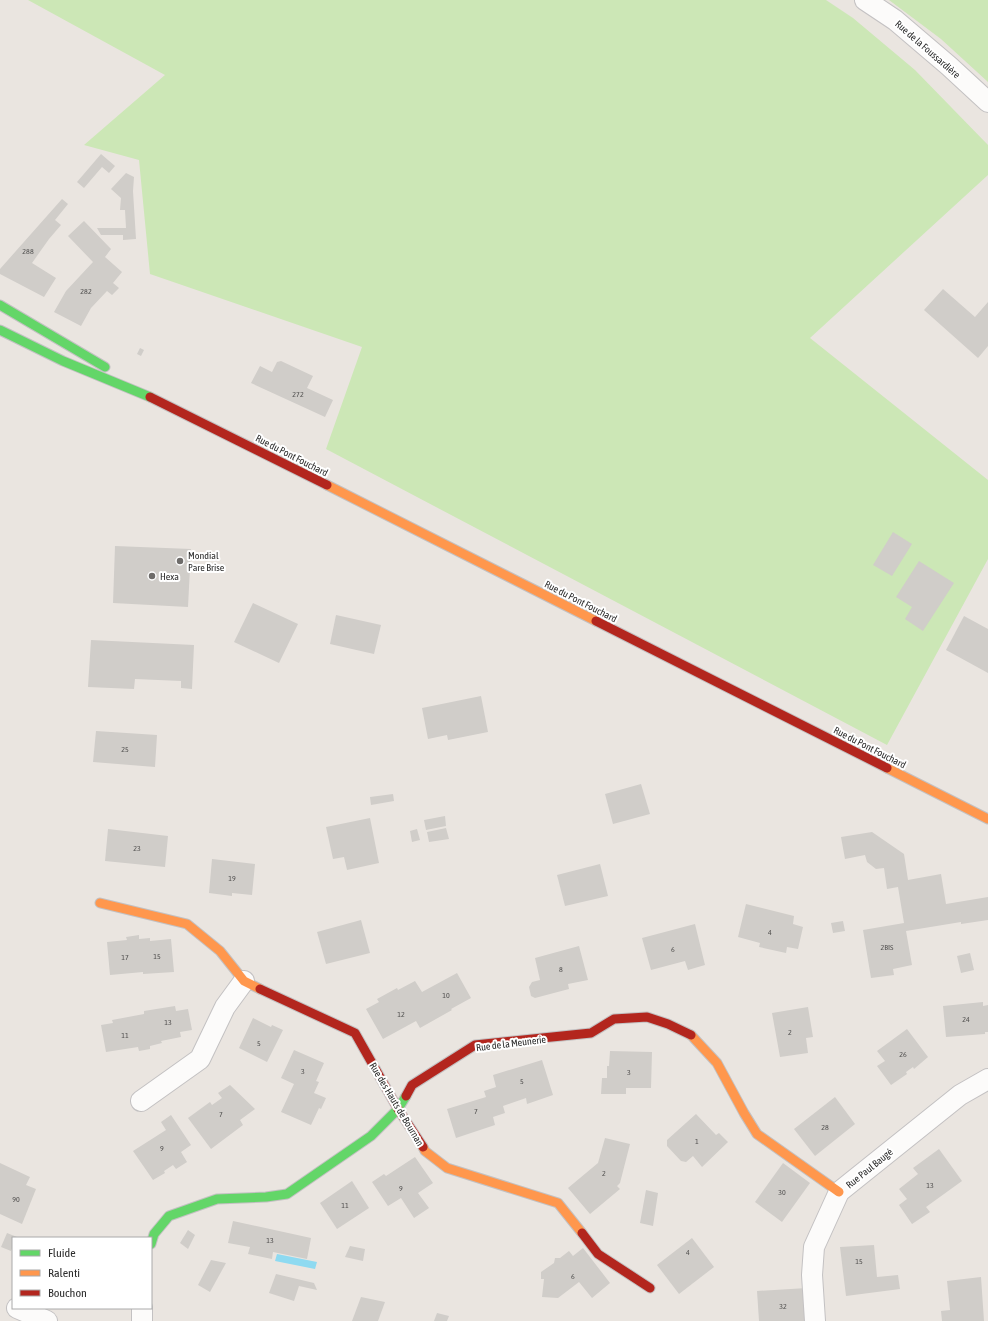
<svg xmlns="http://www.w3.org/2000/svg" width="988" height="1321" viewBox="0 0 988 1321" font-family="'Asap Condensed',sans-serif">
  <rect width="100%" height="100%" fill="#eae5e0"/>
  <g fill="#cce7b6">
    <polygon points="28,0 826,0 853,18 915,70 988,145 988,175 810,338 988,480 988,559 887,745 326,449 362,347 150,274 139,160 84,145 165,75"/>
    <polygon points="889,0 988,0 988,82 941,39"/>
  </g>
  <polygon fill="#8edaf1" points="277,1254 317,1262 315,1269 275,1261"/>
  <g fill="#d0cdc9">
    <polygon points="101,154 115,166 109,173 102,167 84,188 77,182"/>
    <polygon points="126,173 134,177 133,191 136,239 123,240 123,235 101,235 97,228 126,228 125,210 120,210 121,198 111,189"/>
    <polygon points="62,199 68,204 55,220 61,225 49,239 32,263 56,278 44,297 0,274 0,269"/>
    <polygon points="84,221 111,249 105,257 122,272 113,283 119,288 112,295 107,291 91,308 81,326 54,312 66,291 93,262 68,236"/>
    <polygon points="943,289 975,317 988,302 988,346 978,358 924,310"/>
    <polygon points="140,348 144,350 141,356 137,354"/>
    <polygon points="281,361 313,376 307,388 333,400 325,417 251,383 260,366 272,372 277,362"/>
    <polygon points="893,532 912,544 892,576 873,565"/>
    <polygon points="115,546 191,549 188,607 113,603"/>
    <polygon points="919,561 954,583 923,631 905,619 912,607 896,597"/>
    <polygon points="253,603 298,624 279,663 234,642"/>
    <polygon points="336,615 381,625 374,654 330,644"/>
    <polygon points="964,616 988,629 988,673 946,650"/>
    <polygon points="91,640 194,645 192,689 181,688 181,681 135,679 134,689 88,687"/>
    <polygon points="481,696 488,732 448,740 447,735 428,739 422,708"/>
    <polygon points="96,731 157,735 155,767 93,762"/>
    <polygon points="641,784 650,814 613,824 605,794"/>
    <polygon points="393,794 394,801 371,805 370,797"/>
    <polygon points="445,816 446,826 426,830 424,820"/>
    <polygon points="370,818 379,863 347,870 344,857 333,859 326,827"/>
    <polygon points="446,828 449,839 429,842 427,832"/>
    <polygon points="108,829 168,836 165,867 105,861"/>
    <polygon points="417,829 420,840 412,842 410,831"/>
    <polygon points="872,832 904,854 908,880 941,874 946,904 988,897 988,920 961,924 961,922 906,931 912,965 893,969 894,975 871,978 863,930 904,923 898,887 887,889 884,868 876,869 867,862 865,855 845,859 841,837"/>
    <polygon points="212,859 255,864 252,895 232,893 232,896 209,893"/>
    <polygon points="600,864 608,896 565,906 557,875"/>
    <polygon points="746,904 794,916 793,924 803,927 798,949 787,947 786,953 759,947 760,943 738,937"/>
    <polygon points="361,920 370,953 326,964 317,932"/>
    <polygon points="843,921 845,931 833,933 831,923"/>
    <polygon points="695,924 705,965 688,970 685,961 651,970 642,938"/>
    <polygon points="139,935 139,939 150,938 150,941 171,939 174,972 143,974 143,972 110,975 107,942 127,940 126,937"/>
    <polygon points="579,946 588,980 568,984 569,989 535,998 531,996 529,987 532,982 540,980 535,958"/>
    <polygon points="970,953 974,970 961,973 957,956"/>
    <polygon points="457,973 471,998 451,1009 452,1010 420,1028 416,1021 383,1039 366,1009 379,1002 377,999 397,988 398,990 415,981 422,992"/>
    <polygon points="983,1002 983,1006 988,1005 988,1032 985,1032 985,1034 946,1037 943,1006"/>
    <polygon points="175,1006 176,1011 188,1009 192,1030 180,1032 181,1037 161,1041 162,1043 150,1046 150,1049 139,1051 138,1047 106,1052 101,1025 113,1023 112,1020 144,1014 144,1011"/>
    <polygon points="808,1007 813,1037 806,1038 808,1053 780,1057 772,1013"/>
    <polygon points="253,1018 271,1027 272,1025 283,1030 267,1062 239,1048"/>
    <polygon points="907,1029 928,1057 914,1069 913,1067 906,1072 907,1074 891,1085 877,1066 885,1061 877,1051"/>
    <polygon points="294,1050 324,1063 316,1081 319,1082 314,1093 326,1098 321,1109 319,1108 311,1125 281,1112 294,1084 281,1078"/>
    <polygon points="610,1051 652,1052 651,1088 626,1088 626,1094 601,1094 602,1078 607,1078 607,1066 609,1066"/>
    <polygon points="542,1060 553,1095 527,1104 526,1098 503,1106 505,1113 493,1117 495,1125 456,1138 447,1109 486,1097 484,1091 496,1087 493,1075"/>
    <polygon points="230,1085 255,1109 240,1120 243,1125 211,1149 188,1118 210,1102 212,1105 222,1098 218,1093"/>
    <polygon points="835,1097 855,1124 815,1156 794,1129"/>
    <polygon points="696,1114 716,1135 719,1133 728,1142 702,1167 693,1156 686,1162 681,1161 667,1146 667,1140"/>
    <polygon points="171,1115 191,1145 181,1152 187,1162 176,1169 173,1165 164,1171 165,1173 153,1180 133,1151 166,1130 161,1122"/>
    <polygon points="605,1138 630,1144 620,1183 617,1186 620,1189 590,1214 568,1188 598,1163"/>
    <polygon points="939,1149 962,1181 926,1207 930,1212 912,1224 899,1205 907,1199 899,1189 918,1174 913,1168"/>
    <polygon points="415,1157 433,1183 418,1193 429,1208 414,1218 401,1198 388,1206 372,1182 384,1174 386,1176"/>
    <polygon points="0,1163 30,1177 26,1185 36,1189 22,1224 0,1214"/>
    <polygon points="783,1163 810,1183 782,1222 755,1202"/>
    <polygon points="352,1181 369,1208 337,1229 320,1203"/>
    <polygon points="646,1190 658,1193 653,1226 640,1223"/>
    <polygon points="233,1221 311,1238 307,1259 273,1252 272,1259 248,1254 250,1247 228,1243"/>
    <polygon points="188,1230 195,1235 188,1249 180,1243"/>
    <polygon points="7,1233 17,1237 16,1238 13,1238 13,1246 11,1251 1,1247"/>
    <polygon points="692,1238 714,1267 679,1294 657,1265"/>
    <polygon points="874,1245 877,1277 898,1275 900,1289 846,1296 840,1247"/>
    <polygon points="350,1246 365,1249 363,1261 345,1257"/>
    <polygon points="583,1248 610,1283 592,1298 579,1282 558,1298 542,1297 544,1279 541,1279 541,1272 554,1263 555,1258 560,1258 569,1251 573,1256"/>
    <polygon points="211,1260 226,1263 210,1292 198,1285"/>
    <polygon points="276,1274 314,1283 317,1290 299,1286 294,1301 269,1293"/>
    <polygon points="981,1277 984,1321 942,1321 941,1311 950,1310 947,1281"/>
    <polygon points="807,1288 809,1321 759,1321 757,1291"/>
    <polygon points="361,1297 385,1302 378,1321 352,1321"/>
    <polygon points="437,1313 449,1316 447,1321 434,1321"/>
  </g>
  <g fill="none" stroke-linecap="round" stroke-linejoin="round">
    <defs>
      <g id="street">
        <polyline points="865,0 895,20 949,66 988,102"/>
        <polyline points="141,1101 200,1059 225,1007 244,981"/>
        <polyline points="17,1308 47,1321"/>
        <polyline points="142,1308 142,1321"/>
        <polyline points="815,1321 812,1275 814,1247 839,1192 960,1095 988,1079"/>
      </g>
      <g id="fast">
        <polyline points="0,305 105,367"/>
        <polyline points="0,330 63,361 150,397"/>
        <polyline points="151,1244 154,1234 169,1216 217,1199 266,1197 287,1194 371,1136 398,1109 406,1096"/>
      </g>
      <g id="slow">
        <polyline points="327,485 596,621"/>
        <polyline points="887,768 988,819"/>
        <polyline points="100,903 187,924 220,951 244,981 260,989"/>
        <polyline points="691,1035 717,1063 744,1113 757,1134 839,1192"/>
        <polyline points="423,1147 425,1151 447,1168 558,1203 582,1233"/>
      </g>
      <g id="jam">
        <polyline points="150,397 327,485"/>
        <polyline points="596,621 887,768"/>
        <polyline points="260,989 355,1033 398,1109 423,1147"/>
        <polyline points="406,1096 412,1085 475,1045 591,1033 614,1019 647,1017 668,1024 691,1035"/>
        <polyline points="582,1233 598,1254 650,1288"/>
      </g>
    </defs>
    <use href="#street" stroke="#c3c1c2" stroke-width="22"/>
    <use href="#fast" stroke="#c3c1c2" stroke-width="11"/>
    <use href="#slow" stroke="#c3c1c2" stroke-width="11"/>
    <use href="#jam" stroke="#c3c1c2" stroke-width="11"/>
    <use href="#street" stroke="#fcfbfa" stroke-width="20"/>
    <use href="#fast" stroke="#63d668" stroke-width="9"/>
    <use href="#slow" stroke="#ff974d" stroke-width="9"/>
    <use href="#jam" stroke="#b3261e" stroke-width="9"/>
  </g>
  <g fill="#6e6c6a" stroke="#fff" stroke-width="1.5">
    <circle cx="180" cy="561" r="4"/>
    <circle cx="152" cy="576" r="4"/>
  </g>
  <g text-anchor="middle" stroke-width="4" stroke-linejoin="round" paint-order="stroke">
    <g font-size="8" fill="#555453">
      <text x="28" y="254">288</text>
      <text x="86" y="294">282</text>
      <text x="298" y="397">272</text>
      <text x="125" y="752">25</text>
      <text x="137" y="851">23</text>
      <text x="232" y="881">19</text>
      <text x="770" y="935">4</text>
      <text x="887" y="950">2BIS</text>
      <text x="673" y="952">6</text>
      <text x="157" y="959">15</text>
      <text x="125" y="960">17</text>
      <text x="561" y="972">8</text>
      <text x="446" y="998">10</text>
      <text x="401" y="1017">12</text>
      <text x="966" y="1022">24</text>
      <text x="168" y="1025">13</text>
      <text x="790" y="1035">2</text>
      <text x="125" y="1038">11</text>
      <text x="259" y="1046">5</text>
      <text x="903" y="1057">26</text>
      <text x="303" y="1074">3</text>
      <text x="629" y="1075">3</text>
      <text x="522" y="1084">5</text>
      <text x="476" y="1114">7</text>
      <text x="221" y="1117">7</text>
      <text x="825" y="1130">28</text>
      <text x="697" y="1144">1</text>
      <text x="162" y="1151">9</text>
      <text x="604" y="1176">2</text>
      <text x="930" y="1188">13</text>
      <text x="401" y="1191">9</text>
      <text x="782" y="1195">30</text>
      <text x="16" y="1202">90</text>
      <text x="345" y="1208">11</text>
      <text x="270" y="1243">13</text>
      <text x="688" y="1255">4</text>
      <text x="859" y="1264">15</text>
      <text x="573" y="1279">6</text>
      <text x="783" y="1309">32</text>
    </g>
    <g font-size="10" fill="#2b2b2b" stroke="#fff">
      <text transform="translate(928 49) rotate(41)" y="4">Rue de la Foussardière</text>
      <text transform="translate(292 455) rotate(27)" y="4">Rue du Pont Fouchard</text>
      <text transform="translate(581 601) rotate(27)" y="4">Rue du Pont Fouchard</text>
      <text transform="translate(870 747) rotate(27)" y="4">Rue du Pont Fouchard</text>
      <text transform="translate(511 1043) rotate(-7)" y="4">Rue de la Meunerie</text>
      <text transform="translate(397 1104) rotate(59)" y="4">Rue des Hauts de Bournan</text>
      <text transform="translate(869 1168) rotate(-39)" y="4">Rue Paul Baugé</text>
    </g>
    <g font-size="10" fill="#2b2b2b" stroke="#fff" text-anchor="start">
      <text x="188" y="559">Mondial<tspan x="188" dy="12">Pare Brise</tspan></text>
      <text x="160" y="580">Hexa</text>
    </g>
  </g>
  <rect x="12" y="1237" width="140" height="72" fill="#ffffff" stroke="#aaaaaa"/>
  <rect x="20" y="1250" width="20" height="6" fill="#63d668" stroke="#aaaaaa"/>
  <text x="48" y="1257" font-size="12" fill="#2b2b2b">Fluide</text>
  <rect x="20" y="1270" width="20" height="6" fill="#ff974d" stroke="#aaaaaa"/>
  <text x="48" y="1277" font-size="12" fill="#2b2b2b">Ralenti</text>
  <rect x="20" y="1290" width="20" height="6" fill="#b3261e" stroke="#aaaaaa"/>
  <text x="48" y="1297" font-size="12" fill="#2b2b2b">Bouchon</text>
</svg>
